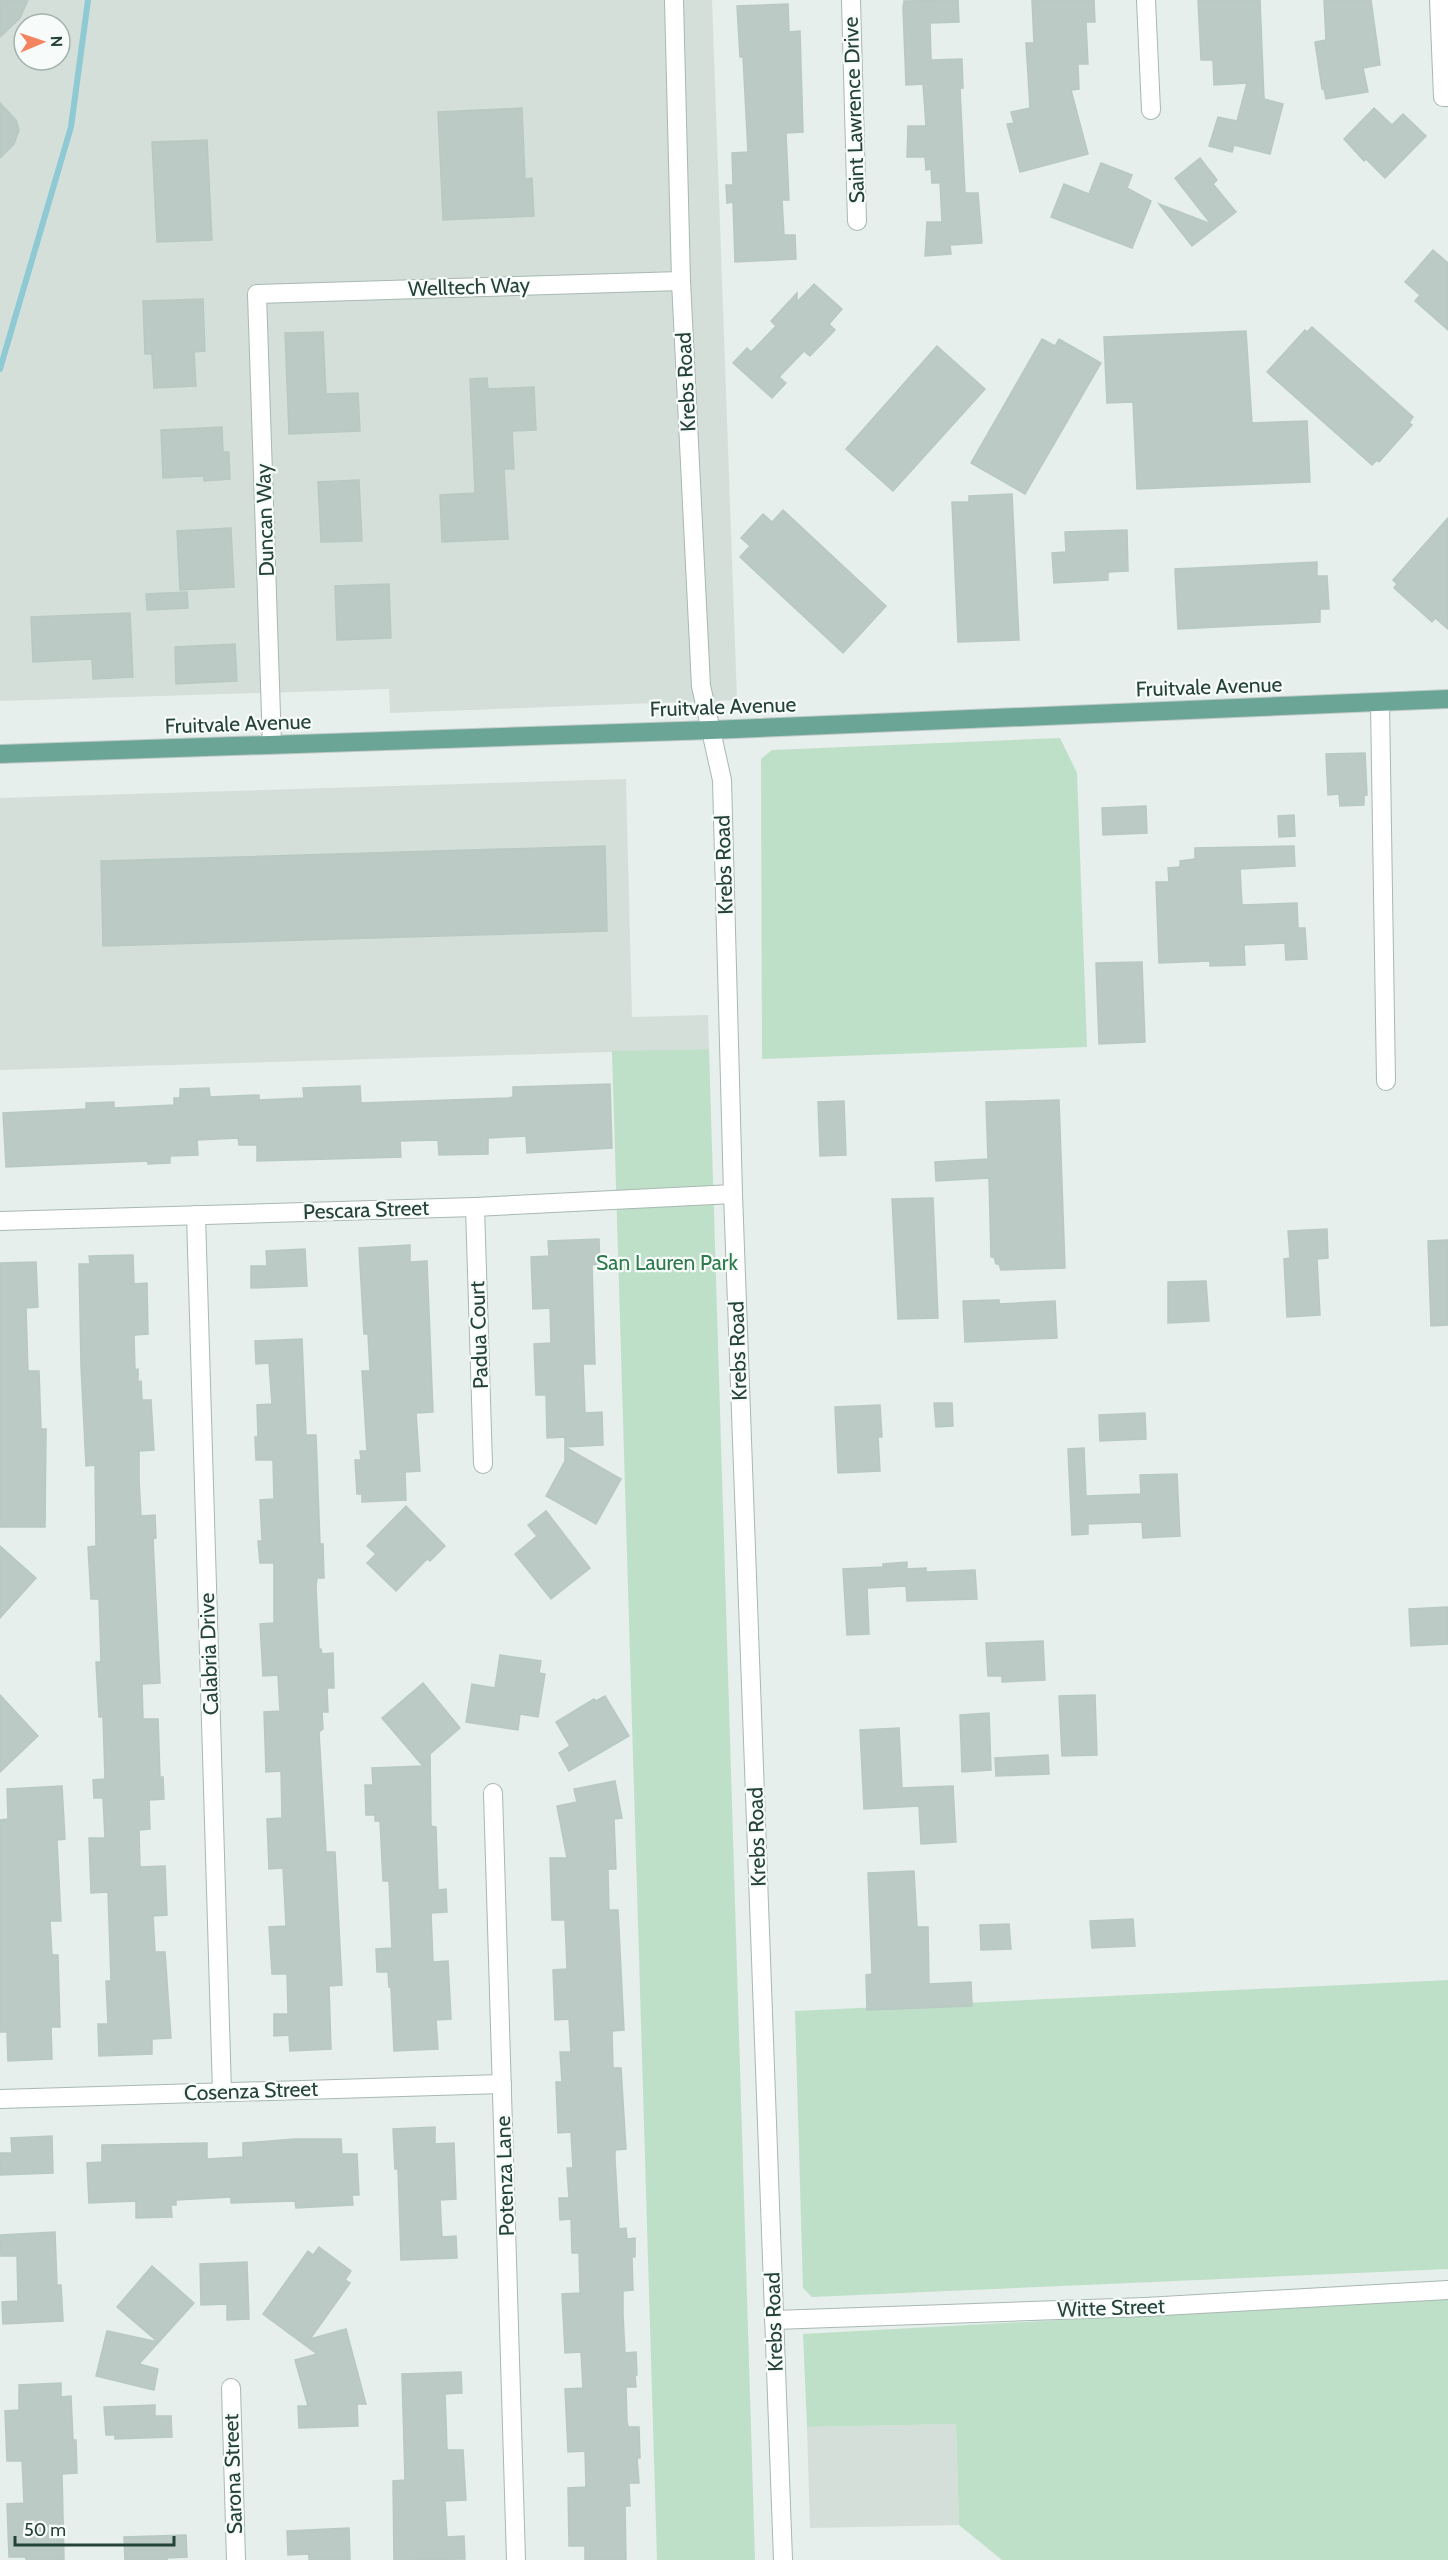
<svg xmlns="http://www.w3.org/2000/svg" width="1448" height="2560" viewBox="0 0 1448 2560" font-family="Cabin,sans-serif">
  <rect width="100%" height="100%" fill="#e6efeb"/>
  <g fill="#d4dfda" fill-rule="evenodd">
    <path d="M 0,0 L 712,0 L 737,700 L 390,713 L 389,689 L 0,701 ZM 24,24 L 60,24 L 60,60 L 24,60 Z"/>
    <polygon points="626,779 632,1017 708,1015 709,1049 0,1070 0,798"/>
    <polygon points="956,2424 959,2525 810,2528 807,2427"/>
  </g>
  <g fill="#bfe0c8">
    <polygon points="1060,738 1077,773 1087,1047 762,1059 761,759 772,750"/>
    <polygon points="709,1049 755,2560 657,2560 612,1051"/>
    <polygon points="1448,1980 1448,2269 812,2297 803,2288 795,2011"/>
    <polygon points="1448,2299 1448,2560 1002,2560 959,2525 956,2424 807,2427 803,2334"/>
  </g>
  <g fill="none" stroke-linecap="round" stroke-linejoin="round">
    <polyline stroke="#8ec9d4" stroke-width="6" points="0,369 71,127 88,0"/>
  </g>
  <g fill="#bbcac4" stroke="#b8c9c2" stroke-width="1.5">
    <polygon points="0,0 28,0 20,18 0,37"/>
    <polygon points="958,0 959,22 930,23 931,60 962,59 963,88 960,88 965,193 978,193 982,243 950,245 951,254 925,256 927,222 942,222 940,183 932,183 931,169 926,170 925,157 907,157 908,126 926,126 923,84 906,85 903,8 904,1"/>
    <polygon points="1032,0 1094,0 1095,22 1086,22 1088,64 1078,64 1079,89 1071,90 1088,154 1020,172 1007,124 1014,123 1011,112 1030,108 1026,43 1034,43"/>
    <polygon points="1198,0 1260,0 1264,99 1283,104 1270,154 1234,145 1232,152 1209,146 1218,117 1237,121 1247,83 1214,85 1213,60 1201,60"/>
    <polygon points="1324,0 1371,0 1380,65 1363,68 1368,92 1326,99 1324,89 1322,89 1315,42 1326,40"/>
    <polygon points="788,4 789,32 800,31 803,132 786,133 789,200 782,200 784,235 795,235 796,259 735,262 733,202 727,203 726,185 733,185 732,153 748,152 743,57 740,57 737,6"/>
    <polygon points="0,103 16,120 19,130 14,144 0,158"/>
    <polygon points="522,108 525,179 532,178 534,216 443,220 438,112"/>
    <polygon points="1374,108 1392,125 1403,114 1426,136 1385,178 1366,159 1364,161 1344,139"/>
    <polygon points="207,140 212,240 157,242 152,142"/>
    <polygon points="1200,158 1217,180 1213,184 1236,212 1192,246 1159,204 1211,224 1175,178"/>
    <polygon points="1101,163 1132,175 1127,188 1151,201 1132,248 1051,217 1064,184 1089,194"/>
    <polygon points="1433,250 1448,263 1448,330 1415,301 1420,295 1405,282"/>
    <polygon points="814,284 842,309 829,324 835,330 810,356 804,351 779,377 786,383 772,398 733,363 747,348 751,352 776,326 771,321 797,293 797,302"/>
    <polygon points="203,299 205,351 194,352 196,386 154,388 152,354 145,354 143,301"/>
    <polygon points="1312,327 1413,417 1409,423 1412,425 1379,462 1377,460 1372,465 1267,372 1305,330 1307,332"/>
    <polygon points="1246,331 1252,423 1307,421 1310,482 1137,489 1133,402 1107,403 1104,337"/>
    <polygon points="323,332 326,394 358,393 360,431 289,434 285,333"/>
    <polygon points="1042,339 1055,346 1059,339 1101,363 1025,494 971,463"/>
    <polygon points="937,346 985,389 893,491 846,449"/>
    <polygon points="487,378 488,389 534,387 536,430 512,431 514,469 504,469 508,539 442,542 440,495 475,493 470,379"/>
    <polygon points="222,427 223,452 229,452 230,479 204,481 204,476 163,478 161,430"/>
    <polygon points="359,480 362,541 321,542 318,482"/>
    <polygon points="1012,494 1019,640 958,642 952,502 969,502 969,496"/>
    <polygon points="783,510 886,606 843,653 740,557 750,546 741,538 763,514 772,522"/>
    <polygon points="1448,518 1448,629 1435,618 1432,622 1394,588 1397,584 1393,580"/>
    <polygon points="231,528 234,587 180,590 177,531"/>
    <polygon points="1127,530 1128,571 1108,572 1108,580 1054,583 1052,553 1066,552 1065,532"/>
    <polygon points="1317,562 1317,576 1327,576 1329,609 1320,609 1320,622 1178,629 1175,569"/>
    <polygon points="389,584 391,638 337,640 335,586"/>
    <polygon points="187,592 188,608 147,610 146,594"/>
    <polygon points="130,613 133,677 93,679 92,659 33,662 31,617"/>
    <polygon points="235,644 237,681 176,684 175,647"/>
    <polygon points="1365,753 1367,795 1364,795 1364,805 1340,806 1339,794 1328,795 1326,754"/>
    <polygon points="1146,806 1147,833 1103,835 1102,808"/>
    <polygon points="1294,815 1295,836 1279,837 1278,816"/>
    <polygon points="605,846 607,931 103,946 101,861"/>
    <polygon points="1294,846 1295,866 1240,869 1242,905 1297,903 1298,928 1305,928 1307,959 1286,960 1285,943 1244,945 1245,965 1210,966 1210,961 1159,963 1156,882 1169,882 1168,868 1180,867 1180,861 1195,859 1195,848"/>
    <polygon points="1142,962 1145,1042 1099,1044 1096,963"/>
    <polygon points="610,1084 612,1148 527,1153 526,1136 488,1138 488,1154 439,1155 438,1140 400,1141 401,1157 257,1161 257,1145 239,1145 238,1138 197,1140 198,1155 170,1156 170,1163 148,1164 148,1161 6,1167 3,1113 86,1109 86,1103 114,1102 114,1108 174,1105 174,1098 180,1098 180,1089 209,1088 210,1097 259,1095 259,1100 304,1098 303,1088 360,1086 361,1103 508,1098 513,1097 513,1087"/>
    <polygon points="1059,1100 1065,1268 1001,1270 999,1264 996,1264 994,1257 991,1257 989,1178 936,1181 935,1162 988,1159 986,1102"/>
    <polygon points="844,1101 846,1155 820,1156 818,1102"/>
    <polygon points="933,1198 938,1318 898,1319 892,1199"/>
    <polygon points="1327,1229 1328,1258 1317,1259 1320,1315 1287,1317 1284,1259 1290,1258 1288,1231"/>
    <polygon points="599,1239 600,1264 592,1265 595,1364 583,1364 585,1413 602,1412 603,1445 565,1447 565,1437 547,1438 546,1395 536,1395 534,1344 551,1343 550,1308 533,1309 531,1257 549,1256 548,1241"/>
    <polygon points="1448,1240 1448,1325 1431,1326 1428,1241"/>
    <polygon points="410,1245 410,1262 427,1261 433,1412 416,1413 420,1471 405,1472 406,1500 362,1502 362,1494 357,1494 355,1460 361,1460 360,1451 367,1451 362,1371 370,1371 368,1334 364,1334 359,1248"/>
    <polygon points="305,1249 307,1286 251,1288 251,1266 267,1266 266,1251"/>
    <polygon points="133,1255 134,1284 147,1283 148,1334 134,1335 135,1370 138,1369 138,1382 141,1381 142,1400 151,1400 154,1450 139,1451 139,1480 141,1516 155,1515 156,1538 153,1539 160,1683 142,1684 143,1719 158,1719 160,1777 163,1777 164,1799 149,1800 150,1829 139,1830 140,1867 165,1866 167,1915 153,1916 155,1952 165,1952 171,2038 152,2039 152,2054 99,2056 98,2024 108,2024 106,1981 111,1981 108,1892 91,1893 89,1838 105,1838 103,1798 94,1798 93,1780 105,1779 103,1717 99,1717 96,1662 101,1662 99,1599 91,1599 88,1547 96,1546 95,1465 86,1466 81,1366 79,1264 90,1264 89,1256"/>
    <polygon points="36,1262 38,1307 26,1308 28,1371 39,1371 41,1429 46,1429 45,1527 0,1527 0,1263"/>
    <polygon points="1206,1281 1209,1321 1168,1323 1168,1282"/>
    <polygon points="999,1300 999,1304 1055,1301 1057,1338 965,1342 963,1301"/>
    <polygon points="302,1339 306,1435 316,1435 320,1544 323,1544 324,1578 317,1578 316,1586 319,1649 321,1649 322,1654 333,1653 334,1688 327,1688 328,1712 322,1712 323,1729 319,1732 326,1852 335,1852 342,1985 329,1986 331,2049 290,2051 289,2035 274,2036 274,2014 288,2014 287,1974 272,1974 269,1927 286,1926 283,1868 269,1869 267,1819 282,1818 281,1771 266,1772 264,1712 280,1711 278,1675 263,1676 260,1624 274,1623 274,1563 260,1563 258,1541 262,1541 260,1500 274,1499 273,1460 256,1460 255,1437 258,1437 257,1405 272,1404 269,1363 256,1364 255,1341"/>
    <polygon points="934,1403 952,1403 953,1426 936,1427"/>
    <polygon points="880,1405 882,1437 878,1437 880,1471 838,1473 835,1407"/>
    <polygon points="1145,1413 1146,1439 1100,1441 1099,1415"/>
    <polygon points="565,1447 621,1479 596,1524 546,1496 565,1461"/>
    <polygon points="1084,1448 1086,1496 1141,1494 1140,1475 1177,1474 1180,1536 1143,1538 1142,1522 1088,1524 1088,1534 1072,1535 1068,1449"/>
    <polygon points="406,1506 445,1546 430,1561 427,1559 396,1591 367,1563 376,1554 367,1546"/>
    <polygon points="546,1511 590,1568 551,1599 515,1554 537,1536 528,1525"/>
    <polygon points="0,1546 36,1578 0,1618"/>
    <polygon points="907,1562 907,1569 926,1568 926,1572 975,1570 977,1599 907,1601 906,1586 867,1588 869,1634 847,1635 843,1569 883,1567 883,1564"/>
    <polygon points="1448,1607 1448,1644 1411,1646 1409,1609"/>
    <polygon points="1043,1641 1045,1680 1002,1682 1002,1676 988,1676 986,1643"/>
    <polygon points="500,1655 541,1661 539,1673 545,1674 538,1717 520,1714 518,1730 466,1722 472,1684 495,1688"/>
    <polygon points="423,1683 460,1728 430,1754 431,1826 436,1827 438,1890 446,1889 447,1912 431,1913 433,1962 448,1961 451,2019 436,2020 438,2049 394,2051 391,1987 389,1987 388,1972 377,1972 376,1949 392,1948 389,1881 383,1881 380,1821 375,1821 375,1815 366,1815 365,1785 373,1785 372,1768 423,1766 382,1718"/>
    <polygon points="0,1695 38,1736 0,1772"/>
    <polygon points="1095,1695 1097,1755 1062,1756 1059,1696"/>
    <polygon points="605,1696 629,1736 569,1771 559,1753 570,1746 556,1722 594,1699 596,1701"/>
    <polygon points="989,1713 991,1770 962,1772 960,1715"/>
    <polygon points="899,1728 902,1788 953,1786 956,1842 921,1844 919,1806 864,1809 860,1730"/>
    <polygon points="1048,1755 1049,1774 996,1776 995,1758"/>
    <polygon points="615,1781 622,1818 614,1819 616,1869 608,1869 609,1910 618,1910 624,2030 612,2031 613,2068 621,2068 626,2149 615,2150 615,2159 619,2229 626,2228 627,2239 635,2238 635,2257 632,2257 633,2290 623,2291 623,2315 625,2353 636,2352 637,2375 635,2375 636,2387 626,2387 627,2421 628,2427 639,2427 640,2458 637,2458 639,2483 629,2483 630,2506 625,2506 626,2560 585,2560 585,2546 569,2546 568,2488 586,2487 585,2451 568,2452 565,2389 583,2388 581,2352 565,2353 562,2294 580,2293 579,2253 572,2253 571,2219 560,2220 559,2198 569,2198 567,2168 573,2168 571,2132 558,2133 556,2082 562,2082 560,2052 571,2052 569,2019 555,2020 553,1970 567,1969 565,1920 552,1920 550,1858 567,1858 557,1806 577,1802 574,1789"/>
    <polygon points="62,1786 65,1839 57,1840 61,1921 50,1921 52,1955 58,1955 60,2027 51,2027 52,2059 8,2061 7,2032 0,2032 0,1820 8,1819 7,1789"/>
    <polygon points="914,1871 917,1927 928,1927 929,1984 971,1982 972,2006 867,2010 866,1975 872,1974 868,1873"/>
    <polygon points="1133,1919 1135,1946 1092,1948 1090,1921"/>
    <polygon points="1009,1924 1011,1949 981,1950 980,1925"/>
    <polygon points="435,2127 435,2144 454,2143 456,2199 440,2200 442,2237 456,2236 457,2258 401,2260 398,2169 395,2169 393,2129"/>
    <polygon points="52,2136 53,2173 0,2175 0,2153 12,2153 11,2138"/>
    <polygon points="295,2139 341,2139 342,2154 357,2154 359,2195 352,2195 353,2205 296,2208 295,2201 231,2203 231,2197 176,2200 176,2205 171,2205 172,2217 136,2218 136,2201 89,2203 87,2163 102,2162 102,2145 207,2143 207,2159 243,2157 243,2143"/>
    <polygon points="55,2232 57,2285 61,2285 63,2321 3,2324 2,2302 18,2301 17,2256 1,2256 0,2235"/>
    <polygon points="319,2247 351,2271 345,2280 350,2283 310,2339 346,2329 366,2404 357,2404 358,2426 299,2428 298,2406 308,2406 295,2360 317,2354 263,2314 308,2251 313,2255"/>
    <polygon points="247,2262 249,2319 227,2320 227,2304 201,2305 200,2264"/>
    <polygon points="152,2266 194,2303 139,2364 158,2369 154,2390 96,2376 107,2331 158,2342 117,2307"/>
    <polygon points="461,2372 462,2393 445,2394 446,2418 447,2450 463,2450 466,2500 445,2501 447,2537 464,2536 465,2559 394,2560 393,2481 405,2480 402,2374"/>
    <polygon points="61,2383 61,2397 71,2396 73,2440 76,2440 77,2473 62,2474 64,2560 26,2560 26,2557 9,2557 7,2504 24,2503 22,2461 7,2461 5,2411 19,2410 19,2385"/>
    <polygon points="155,2405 155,2416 171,2416 172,2437 115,2439 115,2435 106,2435 104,2407"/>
    <polygon points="349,2528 350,2560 309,2560 309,2554 288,2555 287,2531"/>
    <polygon points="186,2535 187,2557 167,2558 167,2560 125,2560 124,2537"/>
  </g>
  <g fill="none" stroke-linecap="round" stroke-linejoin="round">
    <defs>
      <g id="minor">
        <polyline points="674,0 681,281 701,686 722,780 733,1194 783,2560"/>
        <polyline points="851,0 857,221"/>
        <polyline points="1146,0 1151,110"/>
        <polyline points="1439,0 1443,97 1448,97"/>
        <polyline points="1380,703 1386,1081"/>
        <polyline points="272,745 257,294 681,281"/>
        <polyline points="475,1207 483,1464"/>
        <polyline points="196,1215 222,2092"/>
        <polyline points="0,1221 475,1207 733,1194"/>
        <polyline points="493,1793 516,2560"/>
        <polyline points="0,2099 502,2084"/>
        <polyline points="774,2320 1145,2307 1448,2290"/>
        <polyline points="231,2388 236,2560"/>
      </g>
      <polyline id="major" points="0,754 711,730 1448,699"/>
    </defs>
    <use href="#minor" stroke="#a8b8b2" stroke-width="20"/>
    <use href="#major" stroke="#c2cac8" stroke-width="20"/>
    <use href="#minor" stroke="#fff" stroke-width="18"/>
    <use href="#major" stroke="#6aa596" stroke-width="18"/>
  </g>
  <g text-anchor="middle" stroke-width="4.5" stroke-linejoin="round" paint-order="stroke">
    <g font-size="21" fill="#24423a" stroke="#f7fbf9">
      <text transform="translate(854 110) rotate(-92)" y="7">Saint Lawrence Drive</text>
      <text transform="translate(469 287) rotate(-2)" y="7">Welltech Way</text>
      <text transform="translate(686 382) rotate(-93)" y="7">Krebs Road</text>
      <text transform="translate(265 520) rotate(-92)" y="7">Duncan Way</text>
      <text transform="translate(1209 687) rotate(-2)" y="7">Fruitvale Avenue</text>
      <text transform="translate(723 707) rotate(-2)" y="7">Fruitvale Avenue</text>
      <text transform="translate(238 724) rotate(-2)" y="7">Fruitvale Avenue</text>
      <text transform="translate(724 865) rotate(-92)" y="7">Krebs Road</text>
      <text transform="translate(366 1210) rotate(-2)" y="7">Pescara Street</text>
      <text transform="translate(479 1335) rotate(-92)" y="7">Padua Court</text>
      <text transform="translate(738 1351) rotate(-92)" y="7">Krebs Road</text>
      <text transform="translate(209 1654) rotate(-92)" y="7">Calabria Drive</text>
      <text transform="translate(757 1837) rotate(-92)" y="7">Krebs Road</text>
      <text transform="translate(251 2091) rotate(-2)" y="7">Cosenza Street</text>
      <text transform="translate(505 2176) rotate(-92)" y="7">Potenza Lane</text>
      <text transform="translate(1111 2308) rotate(-2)" y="7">Witte Street</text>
      <text transform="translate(774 2322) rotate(-92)" y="7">Krebs Road</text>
      <text transform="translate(233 2474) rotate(-92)" y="7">Sarona Street</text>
    </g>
    <g font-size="21" fill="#2d7a4b" stroke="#f7fbf9">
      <text x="667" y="1270">San Lauren Park</text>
    </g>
  </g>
  <g transform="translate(42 42) rotate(88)"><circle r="28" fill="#f7fbf9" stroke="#a3b1ad" stroke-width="1.5"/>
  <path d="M0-4.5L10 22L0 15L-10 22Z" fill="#f4845f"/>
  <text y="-9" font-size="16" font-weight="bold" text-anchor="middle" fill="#24423a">N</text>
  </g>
  <path d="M15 2536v9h159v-9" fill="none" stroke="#24423a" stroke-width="3"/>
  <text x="24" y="2536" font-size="18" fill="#24423a" stroke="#f7fbf9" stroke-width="4.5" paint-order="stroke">50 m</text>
</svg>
